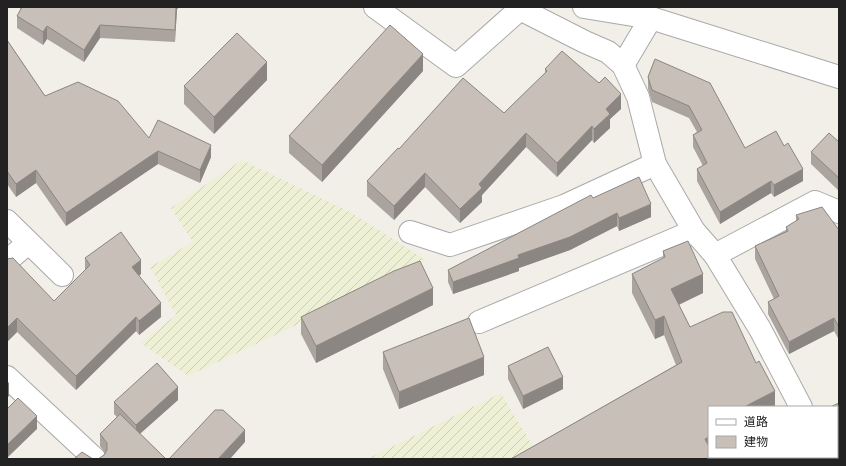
<svg xmlns="http://www.w3.org/2000/svg" width="846" height="466" viewBox="0 0 846 466" font-family="Rubik,'Noto Sans JP',sans-serif">
  <defs>
    <pattern id="farmland-furrows" width="10" height="10" patternUnits="userSpaceOnUse"><rect width="10" height="10" fill="#eef0d5"/><path d="M-1 1l2-2M0 10L10 0M9 11l2-2" fill="none" stroke="#ccceb7"/></pattern>
  </defs>
  <rect width="100%" height="100%" fill="#f2efe9"/>
  <g fill="url(#farmland-furrows)">
    <polygon points="242,160 352,213 426,260 411,271 188,376 141,343 176,315 150,267 193,242 171,208"/>
    <polygon points="501,393 537,453 526,459 367,459"/>
  </g>
  <g fill="none" stroke-linecap="round" stroke-linejoin="round">
    <defs>
      <g id="minor">
        <polyline points="375,7 456,66 520,9 585,42 608,52 623,65 638,97 655,164 694,231 715,255 760,329 801,407"/>
        <polyline points="584,7 651,18 839,77"/>
        <polyline points="623,65 651,18"/>
        <polyline points="7,221 62,275"/>
        <polyline points="410,232 450,245 564,206 655,164"/>
        <polyline points="715,255 815,202 839,212"/>
        <polyline points="7,261 28,243"/>
        <polyline points="479,322 694,231"/>
        <polyline points="7,377 95,459"/>
      </g>
    </defs>
    <use href="#minor" stroke="#a9a9a9" stroke-width="24"/>
    <use href="#minor" stroke="#fff" stroke-width="22"/>
  </g>
  <g fill="#aba49e">
    <polygon points="18,7 179,7 177,9 175,42 100,38 84,62 47,39 43,45 17,28 17,16 21,9"/>
    <polygon points="7,40 45,96 149,138 211,157 200,183 158,164 66,226 36,183 16,197 7,184"/>
    <polygon points="655,59 745,148 803,181 774,197 771,193 720,224 697,181 697,169 703,166 693,147 693,135 697,132 689,118 652,102 648,89 648,77"/>
    <polygon points="545,69 621,109 610,119 610,128 594,143 592,140 557,177 526,147 482,195 482,202 460,223 425,187 394,220 367,196 367,181 399,149 504,113 545,74"/>
    <polygon points="423,71 322,182 289,153 289,136"/>
    <polygon points="267,80 214,134 184,104 184,86"/>
    <polygon points="839,142 839,191 811,164 811,152"/>
    <polygon points="593,198 651,217 619,231 617,226 570,250 519,268 519,271 453,294 448,282 448,270"/>
    <polygon points="796,215 839,230 839,340 834,331 789,354 768,314 768,302 774,299 755,259 755,246 786,231 786,227 796,221"/>
    <polygon points="663,251 703,293 679,305 690,327 775,407 709,407 709,457 511,459 676,365 664,335 655,339 632,293 632,274 663,259"/>
    <polygon points="85,258 141,274 139,276 161,317 139,335 136,331 76,390 17,332 7,342 7,259 54,301 85,270"/>
    <polygon points="433,305 316,363 301,334 301,317"/>
    <polygon points="383,352 484,375 399,409 383,369"/>
    <polygon points="508,366 563,389 523,409 508,379"/>
    <polygon points="178,400 140,434 166,459 93,459 98,459 104,455 105,453 100,446 100,434 117,417 114,414 114,402"/>
    <polygon points="839,403 839,440 837,435 837,407"/>
  </g>
  <g fill="#8b8681">
    <polygon points="176,7 179,7 177,9 175,42"/>
    <polygon points="100,25 100,38 84,62 84,50"/>
    <polygon points="47,26 47,39 43,45 43,32"/>
    <polygon points="423,54 423,71 322,182 322,165"/>
    <polygon points="267,62 267,80 214,134 214,117"/>
    <polygon points="621,94 621,109 610,119 610,128 594,143 594,129 606,109"/>
    <polygon points="592,126 592,140 557,177 557,163"/>
    <polygon points="526,133 526,147 482,195 482,202 460,223 460,209 479,184"/>
    <polygon points="211,145 211,157 200,183 200,170"/>
    <polygon points="158,151 158,164 66,226 66,213"/>
    <polygon points="803,169 803,181 774,197 774,185"/>
    <polygon points="36,170 36,183 16,197 16,184"/>
    <polygon points="425,173 425,187 394,220 394,206"/>
    <polygon points="771,181 771,193 720,224 720,212"/>
    <polygon points="651,204 651,217 619,231 619,218"/>
    <polygon points="617,213 617,226 570,250 519,268 519,271 453,294 453,282 518,255"/>
    <polygon points="141,260 141,274 132,281 132,267"/>
    <polygon points="703,274 703,293 671,308 671,289"/>
    <polygon points="433,288 433,305 316,363 316,346"/>
    <polygon points="161,303 161,317 139,335 139,321"/>
    <polygon points="664,316 664,335 655,339 655,320"/>
    <polygon points="136,317 136,331 76,390 76,376"/>
    <polygon points="17,318 17,332 7,342 7,328"/>
    <polygon points="834,318 834,331 789,354 789,342"/>
    <polygon points="484,357 484,375 399,409 399,392"/>
    <polygon points="563,377 563,389 523,409 523,396"/>
    <polygon points="9,382 9,396 7,398 7,384"/>
    <polygon points="178,387 178,400 136,437 136,425"/>
    <polygon points="775,391 775,407 744,407"/>
    <polygon points="37,416 37,429 7,458 7,445"/>
    <polygon points="245,430 245,442 230,459 218,459"/>
    <polygon points="709,437 709,456 705,439"/>
  </g>
  <g fill="#c7bfb8" stroke="#8b8681">
    <polygon points="22,7 176,7 175,30 100,25 84,50 47,26 43,32 17,16"/>
    <polygon points="390,25 423,54 322,165 289,136"/>
    <polygon points="237,33 267,62 214,117 184,86"/>
    <polygon points="7,40 45,96 78,82 118,101 149,138 158,120 211,145 200,170 158,151 66,213 36,170 16,184 7,171"/>
    <polygon points="562,51 599,83 605,77 621,94 606,109 610,114 594,129 592,126 557,163 526,133 479,184 482,188 460,209 425,173 394,206 367,181 398,148 399,149 463,78 504,113 547,71 545,69"/>
    <polygon points="655,59 710,83 745,148 776,131 784,146 788,143 803,169 774,185 771,181 720,212 697,169 707,163 693,135 702,130 689,106 652,90 648,77"/>
    <polygon points="829,133 839,142 839,178 811,152"/>
    <polygon points="639,177 651,204 619,218 617,213 570,237 518,255 519,258 453,282 448,270 591,195 593,198"/>
    <polygon points="822,207 839,230 839,327 834,318 789,342 768,302 779,296 755,246 788,231 786,227 799,219 796,215"/>
    <polygon points="121,232 141,260 132,267 161,303 139,321 136,317 76,376 17,318 7,328 7,259 13,258 54,301 90,265 85,258"/>
    <polygon points="688,241 703,274 671,289 690,327 723,312 732,312 756,363 759,361 775,391 744,407 709,407 709,437 705,439 709,447 709,457 715,457 716,459 511,459 682,362 664,316 655,320 632,274 665,257 663,251"/>
    <polygon points="420,261 433,288 316,346 301,317 394,271"/>
    <polygon points="469,318 484,357 399,392 383,352"/>
    <polygon points="548,347 563,377 523,396 508,366"/>
    <polygon points="157,363 178,387 136,425 114,402"/>
    <polygon points="18,398 37,416 7,445 7,409"/>
    <polygon points="839,403 839,427 837,423 837,407 830,407"/>
    <polygon points="215,410 223,410 245,430 218,459 169,459"/>
    <polygon points="120,414 166,459 74,459 82,452 93,459 98,459 104,455 107,450 107,443 100,434"/>
    <polygon points="839,452 839,459 817,459 822,457 829,459 837,457 837,454"/>
  </g>
  <rect width="846" height="466" fill="none" stroke="#222222" stroke-width="16"/>
  <rect x="708" y="406" width="130" height="52" fill="#ffffff" stroke="#a7a7a7"/>
  <rect x="716" y="419" width="20" height="6" fill="#ffffff" stroke="#a7a7a7"/>
  <text x="744" y="426" font-size="12" fill="#222222">道路</text>
  <rect x="716" y="436" width="20" height="12" fill="#c7bfb8" stroke="#a7a7a7"/>
  <text x="744" y="446" font-size="12" fill="#222222">建物</text>
</svg>
